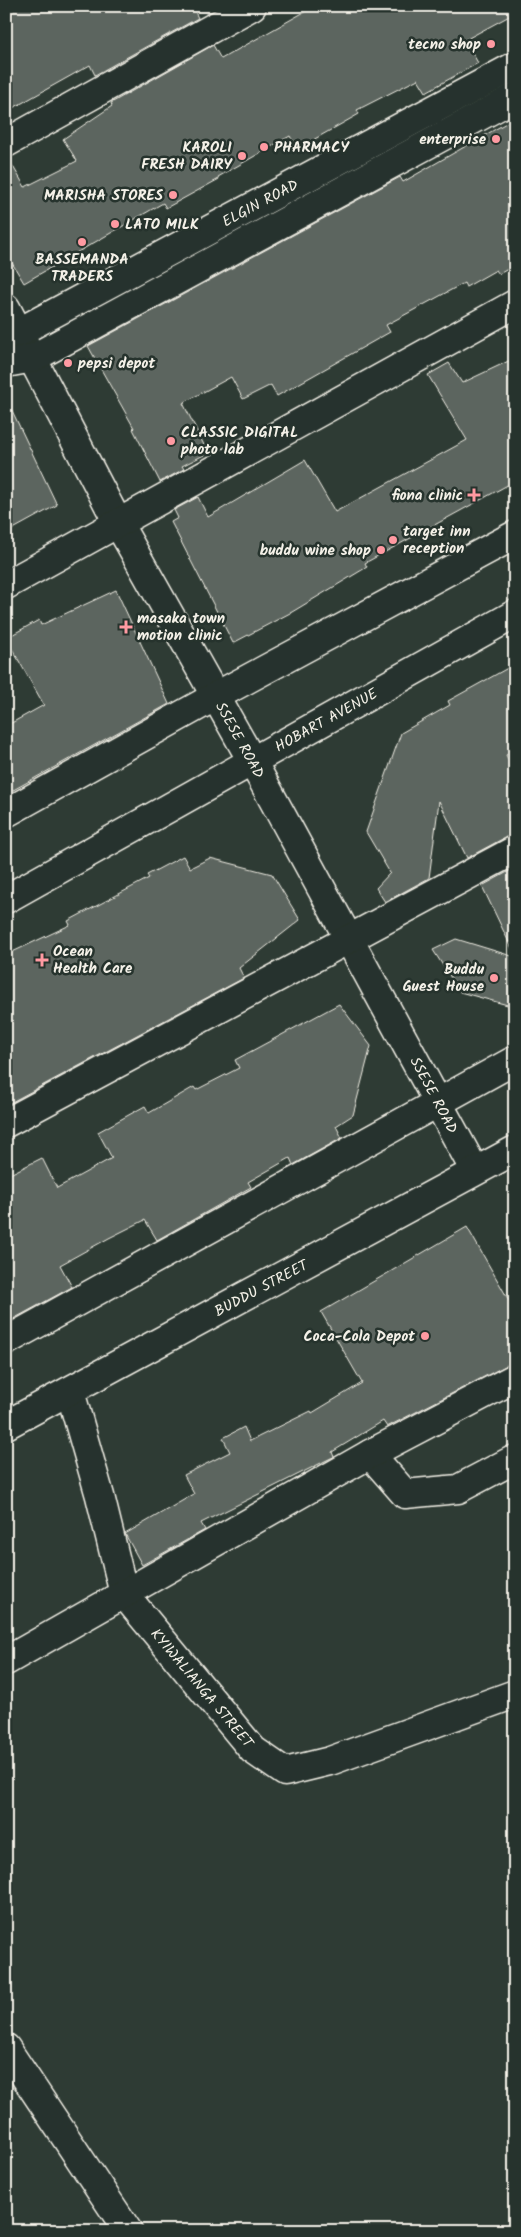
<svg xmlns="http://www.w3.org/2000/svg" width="521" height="2237" viewBox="0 0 521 2237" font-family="Kalam,sans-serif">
  <rect width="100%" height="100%" fill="#2e3b34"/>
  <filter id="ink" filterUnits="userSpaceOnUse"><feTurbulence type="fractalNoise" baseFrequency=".02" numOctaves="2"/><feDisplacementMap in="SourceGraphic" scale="10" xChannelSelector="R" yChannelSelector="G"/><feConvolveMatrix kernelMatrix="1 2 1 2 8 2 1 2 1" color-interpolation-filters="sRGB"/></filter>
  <g filter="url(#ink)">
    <g fill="#5c655e" stroke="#f4f1e8">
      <polygon points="6,6 192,6 198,18 95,75 90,65 6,112"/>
      <polygon points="315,6 515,6 515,13 465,40 478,63 426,92 418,79 357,110 359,114 297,149 290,136 218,177 219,179 166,208 163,203 24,283 6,253 6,159 8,158 25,187 77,161 63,139 112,106 111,103 213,45 221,59"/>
      <polygon points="515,118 515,265 499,274 496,270 466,287 464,283 386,325 390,332 277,396 271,385 243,399 231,377 183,403 208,453 182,466 184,469 160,482 133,429 134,428 88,346 400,177 403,182"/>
      <polygon points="515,358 515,481 365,563 367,567 292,612 233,643 171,522 178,518 174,510 198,497 208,517 305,460 335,512 467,440 428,375 449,363 462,383"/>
      <polygon points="6,398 57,505 6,533"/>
      <polygon points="116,590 169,704 6,794 6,726 44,705 6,638 39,620 41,625"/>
      <polygon points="515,664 515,750 506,755 515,773 515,834 508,836 467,858 439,801 429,878 385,902 376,888 390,873 366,832 401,733 450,705 448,701"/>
      <polygon points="183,856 190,868 210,858 272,874 300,920 239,968 244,978 6,1105 6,955 70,925 68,921 149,878 147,875"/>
      <polygon points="515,868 515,955 482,886"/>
      <polygon points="456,939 515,957 515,1007 460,992 433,950"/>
      <polygon points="339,1004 371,1046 353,1115 336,1126 342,1138 293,1165 290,1158 248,1182 251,1187 157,1240 145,1220 109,1238 60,1265 72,1287 6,1323 6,1176 42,1158 57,1188 112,1158 98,1132 145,1106 149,1113 194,1087 196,1090 239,1068 235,1060"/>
      <polygon points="467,1227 515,1311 515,1361 387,1427 383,1421 332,1452 334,1457 331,1458 201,1523 205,1530 142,1565 125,1534 194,1494 184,1475 230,1452 223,1438 244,1427 250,1441 311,1411 312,1413 362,1383 321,1312"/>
    </g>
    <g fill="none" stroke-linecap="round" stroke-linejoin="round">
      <defs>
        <g id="minor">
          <polyline points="6,143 252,6"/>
          <polyline points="6,308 118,523 252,761 475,1171"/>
          <polyline points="6,343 19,332 515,66"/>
          <polyline points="6,363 33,358 515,97"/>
          <polyline points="6,585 515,304"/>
          <polyline points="6,813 216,696 515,535"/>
          <polyline points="6,899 515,614"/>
          <polyline points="6,1123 515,850"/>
          <polyline points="6,1341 515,1060"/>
          <polyline points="70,1391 100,1496 124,1594 253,1750 285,1772 330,1761 515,1694"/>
          <polyline points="6,1425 515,1150"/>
          <polyline points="370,1454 405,1494 458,1489 515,1459"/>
          <polyline points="6,1661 370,1454 515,1378"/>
          <polyline points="6,2048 128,2231"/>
        </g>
      </defs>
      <use href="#minor" stroke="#f4f1e8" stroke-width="31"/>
      <use href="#minor" stroke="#26332d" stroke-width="28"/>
    </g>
  </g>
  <g fill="#ff9aa2" stroke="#26332d" stroke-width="2">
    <circle cx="491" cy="44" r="5"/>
    <circle cx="496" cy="139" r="5"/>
    <circle cx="264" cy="147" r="5"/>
    <circle cx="242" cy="156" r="5"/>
    <circle cx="173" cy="195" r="5"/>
    <circle cx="115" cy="224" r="5"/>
    <circle cx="82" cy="242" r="5"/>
    <circle cx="68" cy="363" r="5"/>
    <circle cx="171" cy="441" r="5"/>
    <path d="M471.5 487.5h5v5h5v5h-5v5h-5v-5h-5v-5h5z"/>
    <circle cx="393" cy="540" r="5"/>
    <circle cx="381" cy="550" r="5"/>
    <path d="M123.5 619.5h5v5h5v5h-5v5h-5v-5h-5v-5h5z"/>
    <path d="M39.5 952.5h5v5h5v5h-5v5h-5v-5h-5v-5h5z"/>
    <circle cx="494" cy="978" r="5"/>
    <circle cx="425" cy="1336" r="5"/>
  </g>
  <g text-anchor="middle" stroke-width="5" stroke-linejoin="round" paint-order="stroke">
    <g font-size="15" font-weight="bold" fill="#f4f1e8" stroke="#26332d" text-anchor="end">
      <text x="481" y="49">tecno shop</text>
      <text x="486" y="144">enterprise</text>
      <text x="232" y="152">KAROLI<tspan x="232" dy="17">FRESH DAIRY</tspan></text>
      <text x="274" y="152" text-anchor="start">PHARMACY</text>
      <text x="163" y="200">MARISHA STORES</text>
      <text x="125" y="229" text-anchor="start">LATO MILK</text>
      <text x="82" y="264" text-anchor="middle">BASSEMANDA<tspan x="82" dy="17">TRADERS</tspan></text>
      <text x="78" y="368" text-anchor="start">pepsi depot</text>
      <text x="181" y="437" text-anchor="start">CLASSIC DIGITAL<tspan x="181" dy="17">photo lab</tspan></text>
      <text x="463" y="500">fiona clinic</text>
      <text x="403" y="536" text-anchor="start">target inn<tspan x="403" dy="17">reception</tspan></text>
      <text x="371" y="555">buddu wine shop</text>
      <text x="137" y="623" text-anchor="start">masaka town<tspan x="137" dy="17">motion clinic</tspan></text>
      <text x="53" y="956" text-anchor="start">Ocean<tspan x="53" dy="17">Health Care</tspan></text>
      <text x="484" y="974">Buddu<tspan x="484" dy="17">Guest House</tspan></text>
      <text x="415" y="1341">Coca-Cola Depot</text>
    </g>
    <g font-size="15" fill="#f4f1e8" stroke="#26332d">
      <text transform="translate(260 203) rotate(-28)" y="5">ELGIN ROAD</text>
      <text transform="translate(326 720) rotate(-29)" y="5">HOBART AVENUE</text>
      <text transform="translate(240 740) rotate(61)" y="5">SSESE ROAD</text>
      <text transform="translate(434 1095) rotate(62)" y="5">SSESE ROAD</text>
      <text transform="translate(261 1288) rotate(-28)" y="5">BUDDU STREET</text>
      <text transform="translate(202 1688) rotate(50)" y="5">KYIWALIANGA STREET</text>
    </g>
  </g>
  <rect width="521" height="2237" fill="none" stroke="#26332d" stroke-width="25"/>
  <rect x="12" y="12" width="496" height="2212" fill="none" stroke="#f4f1e8" stroke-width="2" filter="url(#ink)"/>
</svg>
